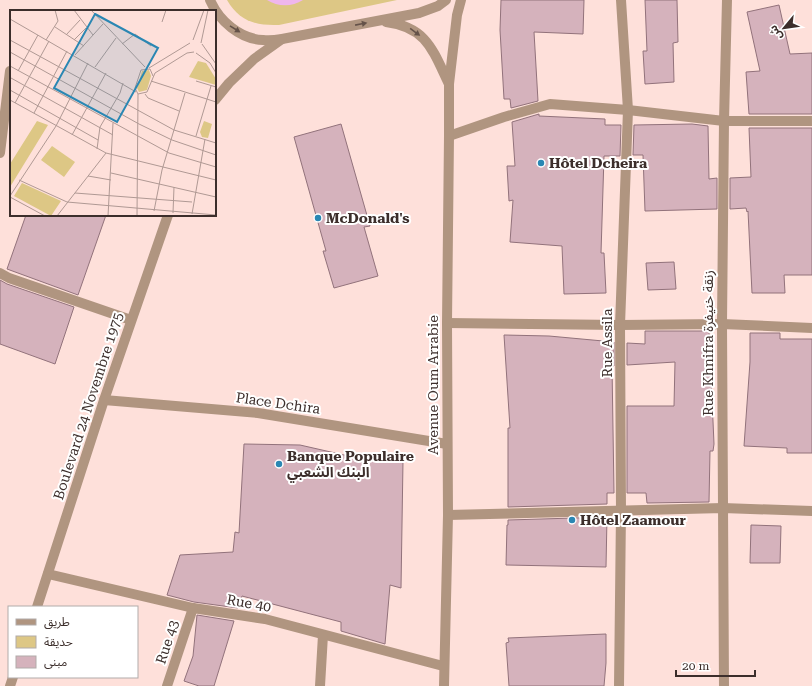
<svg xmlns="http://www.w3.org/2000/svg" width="812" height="686" viewBox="0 0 812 686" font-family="'Roboto Serif','Noto Sans Arabic',serif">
  <rect width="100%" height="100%" fill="#fee0da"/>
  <path fill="#ddc785" d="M 227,0 L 397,0 L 279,25 C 256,26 239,21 227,0 Z"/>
  <path fill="#efb6ed" d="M 267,0 L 303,0 C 292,7 278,7 267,0 Z"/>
  <g fill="#d5b2bc" stroke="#92727b">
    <polygon points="501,0 584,0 583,34 534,32 538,101 511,108 510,99 504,99 500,30"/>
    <polygon points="645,0 677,0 678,42 673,43 674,82 645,84 643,51 647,51"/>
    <polygon points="779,5 790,54 812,53 812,114 749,114 746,72 760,71 747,12"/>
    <polygon points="539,114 539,116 605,119 605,125 621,125 620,156 604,156 601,253 604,253 606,293 564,294 562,246 510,242 513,200 509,201 507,166 515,166 512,122"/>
    <polygon points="341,124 370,226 364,227 378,276 334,288 323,251 326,251 294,137"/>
    <polygon points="692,124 708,126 709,179 717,178 717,209 645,211 643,155 633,155 634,125"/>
    <polygon points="749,128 812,128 812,275 784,275 785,293 752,293 748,211 747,212 746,208 730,209 730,178 751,177"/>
    <polygon points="26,215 106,215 78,295 7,269"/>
    <polygon points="674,262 676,289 648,290 646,263"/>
    <polygon points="0,280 7,284 74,307 55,364 0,344"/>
    <polygon points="645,331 709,331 714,444 713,451 710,451 709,502 647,503 646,493 627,493 627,406 674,406 675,362 627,365 627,343 645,344"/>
    <polygon points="750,333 780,333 780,339 812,339 812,453 787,453 787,448 744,446 750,362"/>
    <polygon points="504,335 549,336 614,342 614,366 612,366 614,493 607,493 607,504 508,507 508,428 510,428"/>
    <polygon points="244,444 300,445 344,455 403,461 401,588 390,585 385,644 341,631 341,622 242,596 238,608 194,602 167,595 180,555 233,552 235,532 239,533"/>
    <polygon points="607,517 606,567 506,565 507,525 508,525 508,520"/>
    <polygon points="751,525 781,526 780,563 750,563"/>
    <polygon points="197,615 234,621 214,686 199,686 184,681 193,656"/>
    <polygon points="606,634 606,663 604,686 509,686 506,643 509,642 508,638"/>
  </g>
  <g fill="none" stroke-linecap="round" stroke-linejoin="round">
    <g stroke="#b09580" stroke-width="10">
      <path d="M 210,0 C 219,21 240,39 263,40 C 270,41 276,40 282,39 L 419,13 L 438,6 L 446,0"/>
      <path d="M 386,22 C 427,27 433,51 449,84"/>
      <polyline points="215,100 229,83 254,59 282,39"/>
      <polyline points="449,136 504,117 550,104 628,110 724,121 812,121"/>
      <polyline points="0,153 10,71"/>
      <polyline points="0,273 9,278 131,320"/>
      <polyline points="447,323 620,325 722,324 812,328"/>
      <polyline points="104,400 258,413 447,444"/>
      <polyline points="448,515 723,508 812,511"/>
      <polyline points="48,574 193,608 265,619 443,666"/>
      <polyline points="37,607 104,400 168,215"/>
      <polyline points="10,686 13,677"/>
      <polyline points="167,686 193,608"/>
      <polyline points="320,686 323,635"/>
      <polyline points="444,686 448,515 447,323 449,136 449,84 457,15 461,0"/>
      <polyline points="619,686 621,511 620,325 628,110 621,0"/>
      <polyline points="724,686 722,324 724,121 727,0"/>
    </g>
  </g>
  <defs><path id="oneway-solid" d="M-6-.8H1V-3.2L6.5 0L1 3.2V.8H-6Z"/></defs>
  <g fill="#655249">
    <use href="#oneway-solid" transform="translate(361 24) rotate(-11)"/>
    <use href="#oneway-solid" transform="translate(235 29) rotate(32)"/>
    <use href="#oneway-solid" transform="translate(415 32) rotate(36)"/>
  </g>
  <g fill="#2a87b3" stroke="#fff" stroke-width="1.5">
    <circle cx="541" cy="163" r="4"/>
    <circle cx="318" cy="218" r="4"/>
    <circle cx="279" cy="464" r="4"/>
    <circle cx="572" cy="520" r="4"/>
  </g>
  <g text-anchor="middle" stroke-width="4" stroke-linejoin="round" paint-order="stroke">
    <g font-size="14" font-weight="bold" fill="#3c2e2b" stroke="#fff" text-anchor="start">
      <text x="549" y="168">Hôtel Dcheira</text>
      <text x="326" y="223">McDonald's</text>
      <text x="287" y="461">Banque Populaire<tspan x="287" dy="16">البنك الشعبي</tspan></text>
      <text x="580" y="525">Hôtel Zaamour</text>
    </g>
    <g font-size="14" fill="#3c2e2b" stroke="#fff">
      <text transform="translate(607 343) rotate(-90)" y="5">Rue Assila</text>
      <text transform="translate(708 343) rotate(-90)" y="5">Rue Khnifra زنقة خنيفرة</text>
      <text transform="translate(433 385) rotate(-90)" y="5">Avenue Oum Arrabie</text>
      <text transform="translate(278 403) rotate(8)" y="5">Place Dchira</text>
      <text transform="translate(88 406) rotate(-72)" y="5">Boulevard 24 Novembre 1975</text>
      <text transform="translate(249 603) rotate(10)" y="5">Rue 40</text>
      <text transform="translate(167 642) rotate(-72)" y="5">Rue 43</text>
    </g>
  </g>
  <g transform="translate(10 10)">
    <rect width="206" height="206" fill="#fee0da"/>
    <path d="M 188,51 L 196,53 L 206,69 L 206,75 L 179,67 ZM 139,60 L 141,66 L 137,80 L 129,82 L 127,78 L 132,61 ZM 27,111 L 38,115 L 0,177 L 0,154 ZM 194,111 L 202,114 L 198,128 L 192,127 L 190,122 ZM 42,136 L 65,152 L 54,167 L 31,150 ZM 12,173 L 51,191 L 41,206 L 4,186 Z" fill="#ddc785"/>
    <path fill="none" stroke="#b09994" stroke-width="1" d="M 64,0 L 83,25M 81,0 L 135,57M 0,9 L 126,82M 152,12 L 156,0M 45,17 L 74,36M 56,25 L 70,10M 0,30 L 164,120 L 206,133M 36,30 L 48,11 L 45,0M 64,30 L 76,18M 183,30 L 194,0M 191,33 L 198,0M 112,34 L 125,24 L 141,36M 192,34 L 206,54M 0,42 L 129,114 L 162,130 L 206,145M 186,43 L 200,53 L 206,63M 65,45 L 93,14M 0,56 L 159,143 L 206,157M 85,57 L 106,28M 139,58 L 180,33M 8,61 L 28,25M 143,66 L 140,59 L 131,60 L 125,78 L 128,84 L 137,82 L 145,63 L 177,43 L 184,42M 1,68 L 103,125M 141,71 L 206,92M 186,71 L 206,77M 0,80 L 88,130M 135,84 L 138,88 L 169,101M 0,90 L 96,143 L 206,170M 5,93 L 39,31M 24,103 L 57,41M 62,125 L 96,63M 186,126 L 201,76M 87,139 L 90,117 L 110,83 L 113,73M 101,163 L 206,187M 78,166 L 101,170M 9,170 L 57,192 L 206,205M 65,183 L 182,192M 0,186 L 46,116 L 78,53M 0,187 L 35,206M 144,201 L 152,160 L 175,83M 163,203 L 164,177M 182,204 L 195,129M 47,206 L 96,143M 98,206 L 103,113M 127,206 L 128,84"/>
    <path fill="#2a87b3" fill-opacity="0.15" stroke="#2a87b3" stroke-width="2" d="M 85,4 L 148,38 L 107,112 L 44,78 Z"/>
    <rect width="206" height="206" fill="none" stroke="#3c2e2b" stroke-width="2"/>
  </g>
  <rect x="8" y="606" width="130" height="72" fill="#ffffff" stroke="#b1abaa"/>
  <rect x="16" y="619" width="20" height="6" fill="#b09580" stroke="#b1abaa"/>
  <text x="44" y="626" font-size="12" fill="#3c2e2b">طريق</text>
  <rect x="16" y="636" width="20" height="12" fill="#ddc785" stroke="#b1abaa"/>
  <text x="44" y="646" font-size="12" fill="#3c2e2b">حديقة</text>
  <rect x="16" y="656" width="20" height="12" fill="#d5b2bc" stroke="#b1abaa"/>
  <text x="44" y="666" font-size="12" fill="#3c2e2b">مبنى</text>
  <g transform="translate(784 28) rotate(241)" stroke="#ffffff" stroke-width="3" paint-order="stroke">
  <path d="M0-3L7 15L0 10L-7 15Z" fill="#3c2e2b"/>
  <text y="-6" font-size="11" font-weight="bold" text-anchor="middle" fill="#3c2e2b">ش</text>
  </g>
  <path d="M676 670v6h79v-6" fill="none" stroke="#3c2e2b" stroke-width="2"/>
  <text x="682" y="670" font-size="12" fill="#3c2e2b" stroke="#ffffff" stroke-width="3" paint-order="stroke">20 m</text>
</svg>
